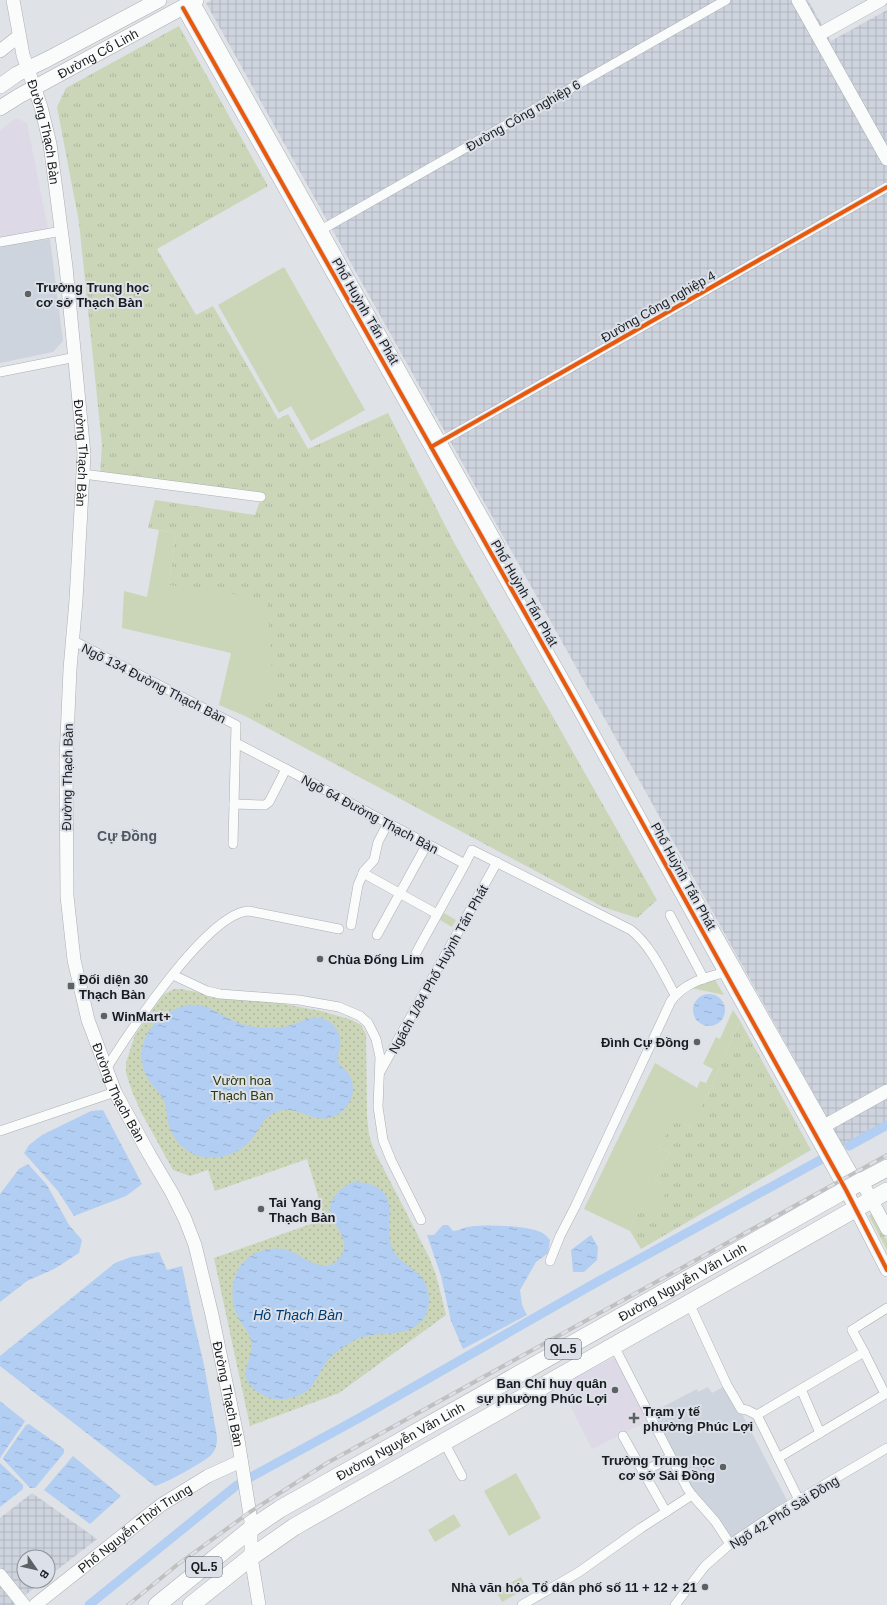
<svg xmlns="http://www.w3.org/2000/svg" width="887" height="1605" viewBox="0 0 887 1605" font-family="Helvetica,sans-serif">
  <defs>
    <pattern id="industrial-grid" width="8" height="8" patternUnits="userSpaceOnUse"><rect width="8" height="8" fill="#ced4de"/><path d="M0 4h8M4 0v8" fill="none" stroke="#b0b5be"/></pattern>
    <pattern id="grass-tufts" width="24" height="20" patternUnits="userSpaceOnUse"><rect width="24" height="20" fill="#cbd6b8"/><path d="M3 7l-1-3M5 7V3M7 7l1-3M15 17l-1-3M17 17v-4M19 17l1-3" fill="none" stroke="#aeb79e"/></pattern>
    <pattern id="park-dots" width="8" height="8" patternUnits="userSpaceOnUse"><rect width="8" height="8" fill="#cbd6b8"/><path d="M2 2h.1M6 6h.1" fill="none" stroke="#aeb79e" stroke-width="1.8" stroke-linecap="round"/></pattern>
    <pattern id="water-ripples" width="26" height="14" patternUnits="userSpaceOnUse"><rect width="26" height="14" fill="#b2cef2"/><path d="M2 4q2-2 4 0t4 0M15 11q2-2 4 0t4 0" fill="none" stroke="#98b0cf"/></pattern>
  </defs>
  <rect width="100%" height="100%" fill="#dfe2e6"/>
  <g fill="#ddd9e7">
    <polygon points="16,118 27,123 48,230 0,238 0,131"/>
    <polygon points="616,1357 640,1405 620,1415 628,1431 592,1449 560,1385"/>
  </g>
  <g fill="url(#industrial-grid)">
    <polygon points="212,0 808,0 831,41 887,10 887,1121 843,1146 206,3"/>
    <polygon points="32,1493 97,1539 48,1577 48,1557 24,1557 24,1581 43,1581 13,1605 0,1605 0,1518"/>
  </g>
  <g fill="#ced4de">
    <polygon points="50,239 63,341 53,352 0,363 0,246"/>
    <polygon points="727,1385 789,1504 730,1539 691,1487 651,1413 697,1389 698,1392 708,1387 712,1393"/>
  </g>
  <polygon fill="#e0d9e5" points="640,1405 648,1421 628,1431 620,1415"/>
  <g fill="url(#grass-tufts)">
    <polygon points="179,26 268,186 157,249 196,315 213,306 278,419 288,414 308,449 388,413 453,541 657,900 637,918 603,907 245,716 252,698 274,701 169,585 176,533 148,528 155,500 255,515 261,498 100,476 102,445 79,222 57,107 66,88"/>
    <polygon points="740,1021 811,1150 641,1249 630,1231 638,1211 669,1188 655,1179 670,1153 658,1147 675,1119 691,1127 708,1094"/>
    <polygon points="871,1214 873,1214 887,1241 887,1250 869,1216"/>
  </g>
  <polygon fill="url(#park-dots)" points="174,989 181,989 231,999 268,1001 321,1011 352,1020 361,1025 366,1034 367,1117 369,1135 374,1150 429,1257 436,1275 446,1315 339,1393 250,1426 214,1258 325,1219 307,1159 215,1191 208,1170 190,1176 173,1170 141,1112 132,1091 126,1073 126,1063 135,1035 163,995"/>
  <g fill="#cbd6b8">
    <polygon points="284,267 365,410 311,441 291,406 279,413 218,305"/>
    <polygon points="159,530 176,533 169,585 267,599 274,701 252,699 245,716 219,705 231,653 122,628 124,591 147,597"/>
    <polygon points="444,913 456,920 452,927 440,920"/>
    <polygon points="715,980 724,995 691,988 692,986"/>
    <polygon points="733,1010 740,1021 708,1094 692,1127 675,1120 658,1147 670,1153 655,1179 669,1188 651,1217 638,1211 630,1231 584,1209 655,1063 697,1088 700,1081 706,1083 713,1069 703,1064 716,1037 720,1039"/>
    <polygon points="516,1473 541,1518 509,1536 484,1491"/>
    <polygon points="454,1514 461,1526 435,1542 428,1530"/>
    <polygon points="521,1577 527,1588 502,1602 496,1591"/>
  </g>
  <g fill="url(#water-ripples)">
    <circle cx="709" cy="1010" r="16"/>
    <path d="M 188,1005 C 193,1006 198,1005 203,1006 C 212,1008 220,1014 228,1018 C 240,1025 253,1027 266,1028 C 274,1028 281,1028 288,1026 C 300,1023 313,1013 326,1020 C 335,1024 342,1035 340,1045 C 340,1050 337,1055 338,1060 C 339,1066 345,1069 349,1074 C 359,1091 349,1111 332,1117 C 313,1124 298,1105 279,1111 C 262,1116 260,1130 250,1141 C 241,1151 227,1157 214,1158 C 192,1159 173,1144 168,1122 C 166,1114 167,1108 164,1101 C 159,1090 149,1084 145,1073 C 132,1041 157,1012 188,1005 Z"/>
    <polygon points="103,1110 142,1184 126,1196 74,1216 58,1191 24,1153 29,1145 42,1135 91,1111"/>
    <polygon points="28,1164 47,1185 69,1225 82,1240 79,1253 54,1269 27,1281 0,1302 0,1194 19,1169"/>
    <path d="M 354,1182 C 366,1182 379,1185 386,1196 C 394,1210 385,1232 392,1248 C 399,1265 421,1269 427,1287 C 429,1295 430,1301 428,1309 C 419,1341 381,1329 357,1339 C 347,1344 335,1352 328,1360 C 313,1380 316,1394 285,1399 C 275,1400 267,1398 258,1392 C 231,1374 258,1359 250,1337 C 247,1329 240,1323 237,1315 C 229,1297 231,1272 247,1259 C 257,1250 273,1246 287,1250 C 304,1255 324,1279 341,1256 C 355,1235 320,1220 333,1199 C 339,1190 344,1186 354,1182 Z"/>
    <path d="M 443,1225 L 448,1225 L 453,1231 C 459,1231 462,1228 467,1227 C 483,1224 530,1225 544,1234 C 546,1235 548,1238 550,1240 L 548,1253 L 536,1262 L 520,1290 L 522,1305 L 527,1315 L 463,1349 L 451,1321 L 441,1276 L 427,1235 L 434,1235 Z"/>
    <polygon points="591,1235 598,1247 597,1260 584,1272 573,1272 571,1250"/>
    <path d="M 159,1252 L 167,1270 L 182,1266 L 192,1314 L 204,1365 L 217,1437 C 217,1444 216,1450 211,1455 C 204,1462 166,1483 155,1486 L 0,1366 L 0,1356 L 115,1263 L 131,1257 Z"/>
    <polygon points="0,1401 25,1421 0,1458"/>
    <polygon points="29,1424 64,1449 64,1453 35,1488 30,1488 4,1460 3,1458 26,1425"/>
    <polygon points="73,1456 121,1496 90,1524 44,1490"/>
    <polygon points="0,1463 23,1485 23,1489 0,1507"/>
  </g>
  <g fill="none" stroke-linecap="round" stroke-linejoin="round">
    <g stroke="#b2cef2" stroke-width="9">
      <polyline points="849,1146 887,1125"/>
      <polyline points="251,1477 361,1417 597,1282 822,1159"/>
      <polyline points="89,1605 237,1485"/>
    </g>
    <defs>
      <g id="street">
        <polyline points="321,230 726,0"/>
        <polyline points="0,242 62,231"/>
        <polyline points="0,372 76,357"/>
        <polyline points="440,442 887,187"/>
        <polyline points="83,474 261,497"/>
        <polyline points="72,640 236,725 234,804"/>
        <polyline points="236,743 286,769"/>
        <polyline points="233,844 234,804 265,805 269,802 286,769 465,864 416,953"/>
        <path d="M 465,864 L 472,850 L 631,930 C 651,946 663,973 675,995"/>
        <polyline points="363,873 437,914"/>
        <polyline points="670,915 704,979"/>
        <polyline points="351,925 358,885 364,871 374,860 378,842 388,823"/>
        <polyline points="377,935 427,844"/>
        <polyline points="173,975 207,991 220,994 299,1000 339,1007 360,1016 368,1023 376,1039 380,1057 378,1107 383,1140 391,1160 421,1220"/>
        <path d="M 106,1069 C 128,1034 208,912 249,911 L 339,929"/>
        <polyline points="380,1072 497,862"/>
        <polyline points="0,1131 115,1092"/>
        <path d="M 550,1261 L 560,1236 L 575,1207 L 671,1001 C 685,982 705,978 726,972"/>
        <polyline points="689,1303 727,1385 741,1409 747,1410 757,1415 799,1500"/>
        <polyline points="614,1346 687,1488 692,1495 715,1521 730,1544"/>
        <polyline points="864,1352 885,1394"/>
        <polyline points="801,1389 820,1433"/>
        <polyline points="757,1415 864,1352 852,1330 887,1308"/>
        <polyline points="623,1436 666,1512"/>
        <polyline points="444,1442 462,1476"/>
        <polyline points="778,1458 887,1393"/>
        <polyline points="643,1472 671,1457"/>
        <polyline points="522,1605 579,1572 641,1528 692,1495"/>
        <polyline points="675,1605 705,1566 730,1544 778,1512 887,1448"/>
      </g>
      <g id="secondary">
        <path id="s1" d="M 13,0 L 23,55 L 41,107 L 50,144 L 66,267 L 84,454 L 76,600 L 70,669 L 66,760 L 67,896 L 74,960 L 88,1020 L 115,1092 L 149,1154 L 172,1193 L 185,1219 L 195,1245 L 212,1315 L 238,1440 L 251,1521 L 251,1557 L 259,1605"/>
        <polyline points="798,0 887,159"/>
        <polyline points="193,2 498,546"/>
        <polyline points="183,8 578,707 846,1190 887,1270"/>
        <polyline points="818,35 881,0"/>
        <polyline points="0,51 19,36"/>
        <polyline points="672,858 824,1126 852,1175 862,1182 887,1229"/>
        <polyline points="817,1130 887,1091"/>
        <polyline points="0,1575 24,1605"/>
        <path id="s2" d="M 35,1605 L 161,1505 L 208,1476 L 241,1461"/>
      </g>
      <g id="primary">
        <polyline points="0,86 17,74 48,59 159,0"/>
        <path id="s3" d="M 0,108 L 19,96 L 196,0"/>
      </g>
      <g id="highway">
        <path id="s4" d="M 157,1605 L 252,1528 L 280,1509 L 838,1194 L 887,1168"/>
        <polyline points="191,1605 251,1557 294,1527 887,1191"/>
      </g>
    </defs>
    <use href="#street" stroke="#acaeb1" stroke-width="10"/>
    <use href="#secondary" stroke="#acaeb1" stroke-width="14"/>
    <use href="#primary" stroke="#acaeb1" stroke-width="16"/>
    <use href="#highway" stroke="#acaeb1" stroke-width="18"/>
    <use href="#street" stroke="#fafbfb" stroke-width="9"/>
    <use href="#secondary" stroke="#fafbfb" stroke-width="13"/>
    <use href="#primary" stroke="#fafbfb" stroke-width="15"/>
    <use href="#highway" stroke="#fafbfb" stroke-width="17"/>
    <defs>
      <polyline id="rail" points="128,1605 177,1565 250,1512 327,1463 887,1155"/>
    </defs>
    <use href="#rail" stroke="#c0c0c1" stroke-width="4"/>
    <use href="#rail" stroke="#dce1e9" stroke-width="2.5" stroke-dasharray="8" stroke-linecap="butt"/>
    <defs>
      <g id="cycleway">
        <polyline points="183,8 578,707 846,1190 887,1270"/>
        <polyline points="431,447 887,187"/>
      </g>
    </defs>
    <use href="#cycleway" stroke="#dce1e9" stroke-width="6"/>
    <use href="#cycleway" stroke="#e8590c" stroke-width="4"/>
  </g>
  <g fill="#5e6164" stroke="#dce1e9" stroke-width="1.5">
    <circle cx="28" cy="294" r="4"/>
    <circle cx="320" cy="959" r="4"/>
    <rect x="67" y="982" width="8" height="8" rx="2"/>
    <circle cx="104" cy="1016" r="4"/>
    <circle cx="697" cy="1042" r="4"/>
    <circle cx="261" cy="1209" r="4"/>
    <circle cx="615" cy="1390" r="4"/>
    <path d="M632 1412h4v4h4v4h-4v4h-4v-4h-4v-4h4z"/>
    <circle cx="723" cy="1467" r="4"/>
    <circle cx="705" cy="1587" r="4"/>
  </g>
  <g text-anchor="middle" stroke-width="4" stroke-linejoin="round" paint-order="stroke">
    <g fill="#dce1e9" stroke="#54565b" stroke-width="1">
      <rect x="545" y="1339" width="36" height="20" rx="3"/>
      <rect x="186" y="1557" width="36" height="20" rx="3"/>
    </g>
    <g font-size="12" font-weight="bold" fill="#191b1e">
      <text x="563" y="1353">QL.5</text>
      <text x="204" y="1571">QL.5</text>
    </g>
    <g font-size="13" fill="#191b1e" stroke="#dce1e9">
      <text dy="5" stroke="none"><textPath href="#s3" startOffset="112">Đường Cổ Linh</textPath></text>
      <text transform="translate(523 115) rotate(-30)" y="5">Đường Công nghiệp 6</text>
      <text dy="5" stroke="none"><textPath href="#s1" startOffset="136">Đường Thạch Bàn</textPath></text>
      <text transform="translate(658 306) rotate(-30)" y="5">Đường Công nghiệp 4</text>
      <text transform="translate(366 311) rotate(60)" y="5">Phố Huỳnh Tấn Phát</text>
      <text dy="5" stroke="none"><textPath href="#s1" startOffset="460">Đường Thạch Bàn</textPath></text>
      <text transform="translate(525 593) rotate(60)" y="5">Phố Huỳnh Tấn Phát</text>
      <text transform="translate(154 683) rotate(27)" y="5">Ngõ 134 Đường Thạch Bàn</text>
      <text transform="translate(67 777) rotate(-89)" y="5">Đường Thạch Bàn</text>
      <text transform="translate(370 814) rotate(28)" y="5">Ngõ 64 Đường Thạch Bàn</text>
      <text transform="translate(684 876) rotate(61)" y="5">Phố Huỳnh Tấn Phát</text>
      <text transform="translate(438 969) rotate(-61)" y="5">Ngách 1/84 Phố Huỳnh Tấn Phát</text>
      <text dy="5" stroke="none"><textPath href="#s1" startOffset="1108">Đường Thạch Bàn</textPath></text>
      <text dy="5" stroke="none"><textPath href="#s4" startOffset="618">Đường Nguyễn Văn Linh</textPath></text>
      <text dy="5" stroke="none"><textPath href="#s1" startOffset="1432">Đường Thạch Bàn</textPath></text>
      <text dy="5" stroke="none"><textPath href="#s4" startOffset="294">Đường Nguyễn Văn Linh</textPath></text>
      <text transform="translate(784 1512) rotate(-32)" y="5">Ngõ 42 Phố Sài Đồng</text>
      <text dy="5" stroke="none"><textPath href="#s2" startOffset="126">Phố Nguyễn Thời Trung</textPath></text>
    </g>
    <g font-size="13" font-weight="bold" fill="#191b1e" stroke="#dce1e9" text-anchor="start">
      <text x="36" y="292">Trường Trung học<tspan x="36" dy="15">cơ sở Thạch Bàn</tspan></text>
      <text x="328" y="964">Chùa Đống Lim</text>
      <text x="79" y="984">Đối diện 30<tspan x="79" dy="15">Thạch Bàn</tspan></text>
      <text x="112" y="1021">WinMart+</text>
      <text x="689" y="1047" text-anchor="end">Đình Cự Đồng</text>
      <text x="269" y="1207">Tai Yang<tspan x="269" dy="15">Thạch Bàn</tspan></text>
      <text x="607" y="1388" text-anchor="end">Ban Chỉ huy quân<tspan x="607" dy="15">sự phường Phúc Lợi</tspan></text>
      <text x="643" y="1416">Trạm y tế<tspan x="643" dy="15">phường Phúc Lợi</tspan></text>
      <text x="715" y="1465" text-anchor="end">Trường Trung học<tspan x="715" dy="15">cơ sở Sài Đồng</tspan></text>
      <text x="697" y="1592" text-anchor="end">Nhà văn hóa Tổ dân phố số 11 + 12 + 21</text>
    </g>
    <g font-size="13" fill="#2e390c" stroke="#dce1e9">
      <text x="242" y="1085">Vườn hoa<tspan x="242" dy="15">Thạch Bàn</tspan></text>
    </g>
    <g font-size="14" font-weight="bold" fill="#52575e" stroke="#dce1e9">
      <text x="127" y="841">Cự Đồng</text>
    </g>
    <g font-size="14" font-style="italic" fill="#003b73" stroke="#dce1e9">
      <text x="298" y="1320">Hồ Thạch Bàn</text>
    </g>
  </g>
  <g transform="translate(36 1569) rotate(124)"><circle r="19" fill="#dce1e9" stroke="#8e9298"/>
  <path d="M0-3L7 15L0 10L-7 15Z" fill="#5e6164"/>
  <text y="-6" font-size="11" font-weight="bold" text-anchor="middle" fill="#191b1e">B</text>
  </g>
</svg>
